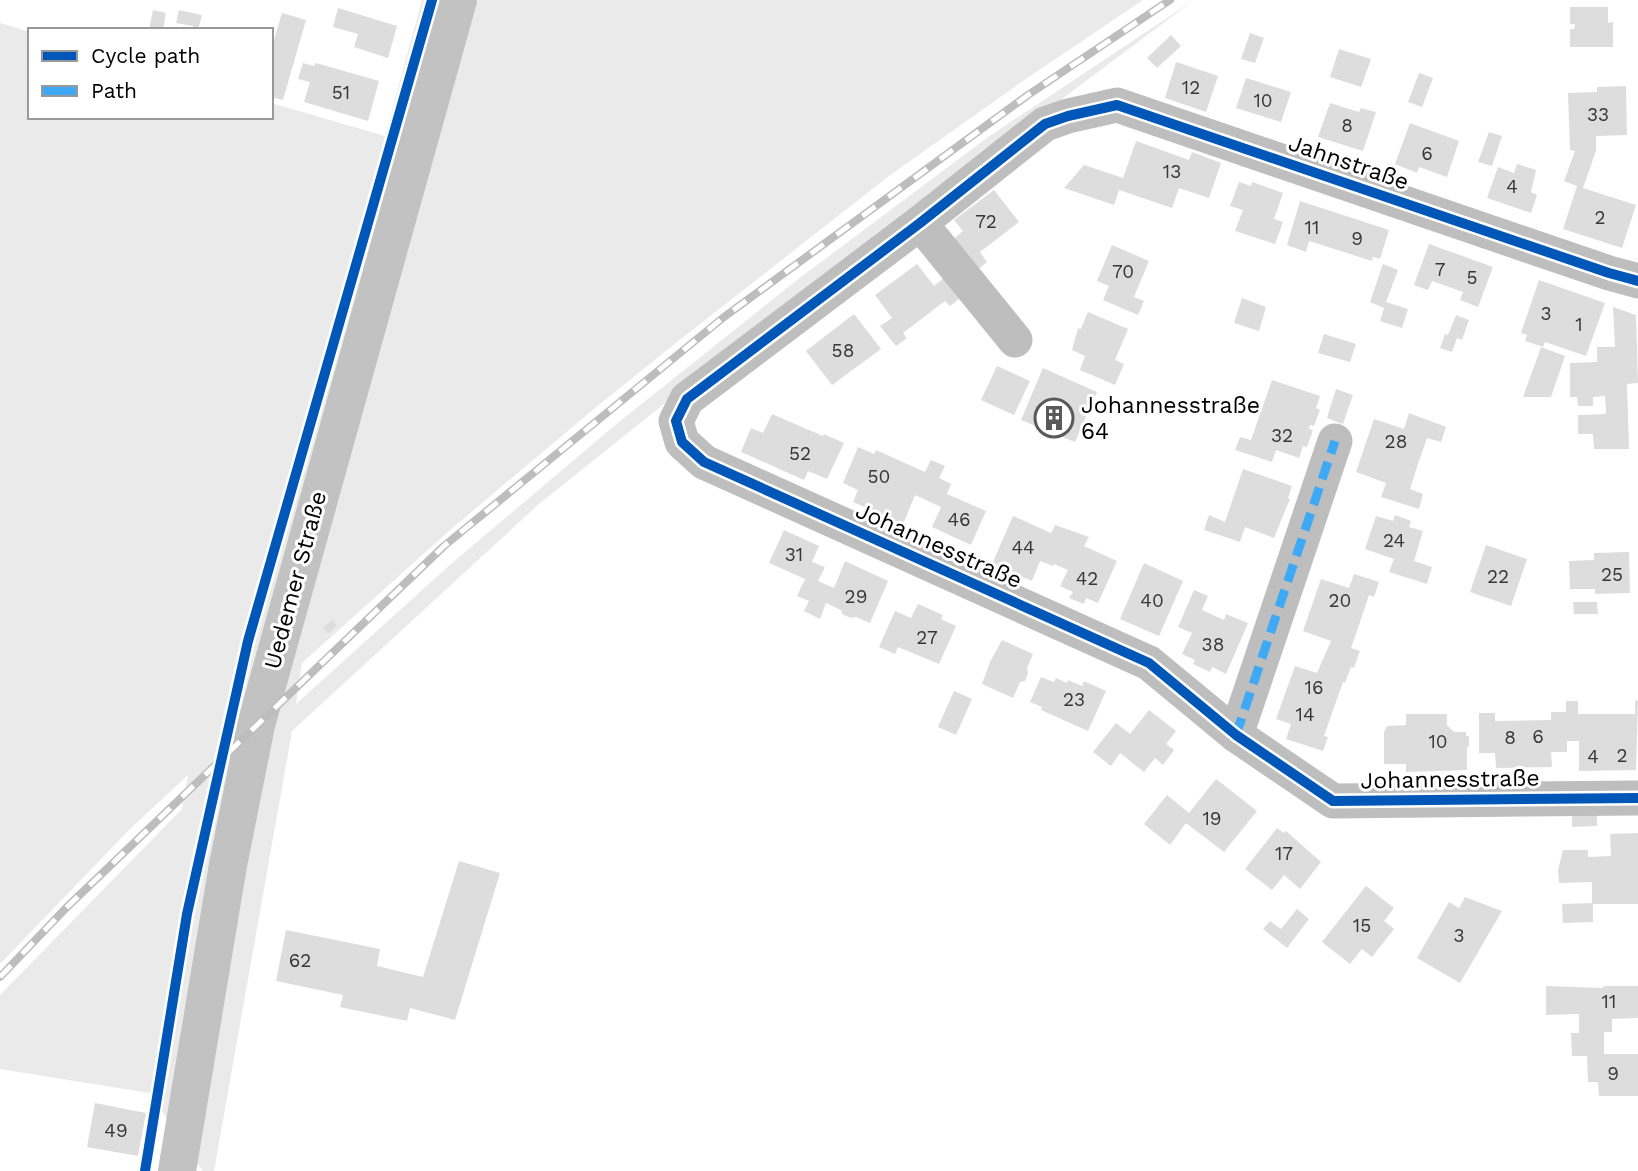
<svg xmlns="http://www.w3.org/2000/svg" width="1638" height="1171" viewBox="0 0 1638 1171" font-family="'Work Sans',sans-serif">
  <rect width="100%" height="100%" fill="#fff"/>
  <g fill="#eaeaea">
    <polygon points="422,0 440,0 172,1126 150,1093 0,1069 0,995 182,809 188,775 129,830 0,964 0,23 30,32 30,117 271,117 271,103 385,136"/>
    <polygon points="473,0 1143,0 1020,83 889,176 677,342 595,408 449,531 302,663 296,704 452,563 619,422 793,283 988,137 1194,0 799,296 539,504 292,731 214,1171 203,1171 192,1156 260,775"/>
  </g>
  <g fill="#ddd">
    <polygon points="1570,7 1608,7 1608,23 1613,22 1613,47 1570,47 1570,29 1574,29 1575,24 1570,24"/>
    <polygon points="338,8 397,26 388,58 354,47 358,34 333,27"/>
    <polygon points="153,10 166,13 163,30 149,30"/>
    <polygon points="179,10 202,15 198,30 192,30 193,26 176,23"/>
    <polygon points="282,13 306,20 283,100 271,97 271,50"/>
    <polygon points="1250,33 1264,38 1255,63 1241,59"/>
    <polygon points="1171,35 1181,46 1157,68 1147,58"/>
    <polygon points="1339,49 1371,59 1361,87 1330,77"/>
    <polygon points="1176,62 1218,76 1206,112 1165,98"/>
    <polygon points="303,63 314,66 316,63 379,81 368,121 304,102 310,82 298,79"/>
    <polygon points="1419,73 1433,78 1422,107 1408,102"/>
    <polygon points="1246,78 1291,92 1281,122 1236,108"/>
    <polygon points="1626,86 1627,135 1596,136 1596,151 1583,188 1636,205 1622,248 1563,229 1577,186 1564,181 1575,151 1570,150 1568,93 1597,92 1597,87"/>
    <polygon points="1330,103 1359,112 1361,108 1376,112 1363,151 1318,137"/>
    <polygon points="1410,123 1459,141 1447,177 1419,167 1417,173 1395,164"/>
    <polygon points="1489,132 1502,136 1492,166 1478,162"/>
    <polygon points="1136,141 1189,160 1192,152 1221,163 1209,198 1179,188 1172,208 1119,190 1114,205 1064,188 1084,165 1123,178"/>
    <polygon points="1517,164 1536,170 1531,192 1537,195 1531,213 1487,198 1498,167 1514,173"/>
    <polygon points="1239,182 1251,186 1252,182 1283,193 1274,219 1283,222 1275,244 1235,231 1243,210 1230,206"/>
    <polygon points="994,190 1019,222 980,252 987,262 975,272 951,241 963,231 954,220"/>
    <polygon points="1300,201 1389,230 1380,259 1373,257 1372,261 1309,241 1306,252 1287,245"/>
    <polygon points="1429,244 1493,267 1478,307 1460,300 1463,292 1432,281 1428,290 1414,285"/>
    <polygon points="1112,245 1149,261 1134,297 1144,301 1138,315 1103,300 1109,286 1097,281"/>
    <polygon points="917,264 934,286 947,275 963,296 950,306 945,301 903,333 907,338 896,346 880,326 892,318 875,295"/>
    <polygon points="1383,264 1398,270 1386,302 1408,309 1402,328 1380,321 1384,308 1370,302"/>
    <polygon points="1539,280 1605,303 1586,356 1545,342 1543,347 1525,341 1527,335 1521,333"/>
    <polygon points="1242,298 1266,307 1259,331 1234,323"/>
    <polygon points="1613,307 1636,315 1638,383 1627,384 1629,449 1594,449 1593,434 1578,434 1578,415 1606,414 1605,396 1593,397 1593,406 1578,406 1577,397 1570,397 1570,363 1597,362 1597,347 1615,347"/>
    <polygon points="1088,312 1128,329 1115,360 1124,364 1115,385 1080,370 1085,356 1072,350 1078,328 1081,329"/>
    <polygon points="854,314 881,349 832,385 806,351"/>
    <polygon points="1456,315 1469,320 1462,340 1457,338 1452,352 1440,348 1445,334 1448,335"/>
    <polygon points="1324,334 1356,344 1350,362 1318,353"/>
    <polygon points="1541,347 1565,356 1551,397 1523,397"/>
    <polygon points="997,366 1030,381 1014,415 981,400"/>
    <polygon points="1043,368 1097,392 1075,442 1021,420"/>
    <polygon points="1272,380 1320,396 1316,408 1320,410 1314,426 1310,425 1309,429 1313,430 1307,447 1303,446 1299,458 1276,450 1272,462 1235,450 1240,437 1251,440"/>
    <polygon points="1336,389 1353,395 1343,424 1327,418"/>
    <polygon points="1409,413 1446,427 1441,442 1427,438 1418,464 1410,489 1423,494 1419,509 1381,497 1386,483 1356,472 1374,419 1404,429"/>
    <polygon points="772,414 823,436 824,434 844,443 827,479 808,471 804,480 741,452 751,428 763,433"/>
    <polygon points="858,447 874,454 876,450 925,472 931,460 945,466 939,478 951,484 947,494 986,511 971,545 932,527 941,507 915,495 903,524 853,502 858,490 843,483"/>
    <polygon points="1243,469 1292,486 1288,498 1290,499 1274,538 1245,527 1240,542 1204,530 1209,515 1225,522"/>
    <polygon points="1395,515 1411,521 1409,527 1423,531 1414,561 1432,567 1427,584 1389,572 1394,559 1365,549 1376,516 1393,521"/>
    <polygon points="1013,516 1051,533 1055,525 1089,537 1084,546 1117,561 1098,603 1086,598 1084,604 1069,598 1073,592 1060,586 1068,570 1054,564 1053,566 1040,561 1032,581 992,564"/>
    <polygon points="784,530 819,546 812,562 825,567 818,581 834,588 845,561 888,581 870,623 856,617 851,618 842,614 841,610 826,603 820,619 804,611 809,601 797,596 805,579 769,563"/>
    <polygon points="1486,545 1527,559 1511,606 1470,592"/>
    <polygon points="1629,552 1630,593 1595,594 1595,589 1570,589 1569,561 1594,560 1594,553"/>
    <polygon points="1144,563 1183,581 1159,636 1120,619"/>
    <polygon points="1354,574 1379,582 1374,597 1369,595 1360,622 1351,648 1360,651 1354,668 1351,667 1345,683 1343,682 1324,736 1328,737 1323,751 1286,739 1291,724 1276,719 1295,666 1317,673 1331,641 1303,631 1321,579 1349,588"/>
    <polygon points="1194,590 1208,596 1202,610 1224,620 1226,614 1248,623 1226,674 1212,667 1210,672 1193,664 1195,660 1182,654 1192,633 1178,627"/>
    <polygon points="1573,602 1597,602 1598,614 1574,614"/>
    <polygon points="918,604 943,615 941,619 956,626 939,664 898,647 895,654 879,647 895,611 911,618"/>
    <polygon points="332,620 337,626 328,634 323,628"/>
    <polygon points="1002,640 1033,654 1027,668 1028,673 1025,681 1020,682 1013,698 982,684 990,662"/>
    <polygon points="1041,677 1054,682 1056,678 1067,683 1068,680 1082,686 1084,681 1106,691 1088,731 1041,710 1042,707 1030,702"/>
    <polygon points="954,691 972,699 956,735 938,727"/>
    <polygon points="1635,700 1638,701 1636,770 1579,771 1579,741 1567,741 1567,752 1551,752 1552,767 1496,768 1495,753 1479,753 1479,713 1495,713 1495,721 1551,720 1551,712 1566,712 1566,701 1578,701 1578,714 1635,714"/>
    <polygon points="1149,710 1176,731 1166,744 1174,750 1163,765 1155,758 1144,772 1120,753 1111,766 1093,752 1116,723 1130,734"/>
    <polygon points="1406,714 1447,714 1447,725 1454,732 1466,732 1466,736 1469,736 1469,747 1467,747 1467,770 1406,772 1406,764 1384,764 1384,732 1387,726 1406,725"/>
    <polygon points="1216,779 1257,811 1224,852 1186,823 1170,845 1144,824 1167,795 1189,813"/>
    <polygon points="1572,814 1597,814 1597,826 1572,827"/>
    <polygon points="1277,828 1284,833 1286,831 1321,862 1300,889 1284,875 1272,890 1245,869"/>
    <polygon points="1638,833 1638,904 1593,904 1593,922 1563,923 1562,904 1592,903 1592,882 1559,883 1558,870 1563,850 1588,850 1588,857 1611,856 1610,834"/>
    <polygon points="459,861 500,873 455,1020 410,1008 407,1021 340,1007 343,995 276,981 286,930 380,949 377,966 423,977"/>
    <polygon points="1366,886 1394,908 1384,921 1394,929 1372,957 1362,949 1350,964 1322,942"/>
    <polygon points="1465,897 1502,911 1460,983 1417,958 1449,902 1459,908"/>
    <polygon points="1297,909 1309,919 1287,948 1263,929 1270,921 1281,929"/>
    <polygon points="1546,986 1603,988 1603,986 1638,986 1638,1018 1612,1019 1612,1032 1604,1032 1604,1054 1638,1054 1638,1096 1599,1096 1598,1082 1588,1082 1587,1056 1572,1056 1571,1033 1579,1033 1579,1014 1546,1015"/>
    <polygon points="95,1103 146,1113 138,1156 87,1147"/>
  </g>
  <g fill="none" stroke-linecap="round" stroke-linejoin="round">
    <g stroke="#bebebe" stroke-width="35">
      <polyline points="920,223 1015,340"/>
      <polyline points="1638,281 1609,273 1117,105 1068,116 1045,124 920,223 687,399 676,421 682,442 704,462 1149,663 1236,735 1333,801 1638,798"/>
      <polyline points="1236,735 1335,441"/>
    </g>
    <polyline stroke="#c2c2c2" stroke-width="38" points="177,1171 228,865 256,725 458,0"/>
    <defs>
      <polyline id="rail" points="0,977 66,908 444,546 724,317 1028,95 1170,0"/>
    </defs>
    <use href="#rail" stroke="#bdbdbd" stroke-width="8"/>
    <use href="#rail" stroke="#fff" stroke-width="5" stroke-dasharray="16" stroke-linecap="butt"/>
    <polyline stroke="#3fa9f5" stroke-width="9" stroke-dasharray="18 9" stroke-linecap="butt" points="1236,735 1335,441"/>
    <defs>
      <g id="cycleway">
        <polyline points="1638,281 1609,273 1117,105 1068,116 1045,124 920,223 687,399 676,421 682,442 704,462 1149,663 1236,735 1333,801 1638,798"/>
        <polyline points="145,1171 187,914 248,641 432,0"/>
      </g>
    </defs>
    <use href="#cycleway" stroke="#fff" stroke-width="15"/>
    <use href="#cycleway" stroke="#0057b8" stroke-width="10"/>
  </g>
  <defs>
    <symbol id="building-ring" viewBox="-11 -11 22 22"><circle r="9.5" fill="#fff" stroke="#595959" stroke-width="1.5"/><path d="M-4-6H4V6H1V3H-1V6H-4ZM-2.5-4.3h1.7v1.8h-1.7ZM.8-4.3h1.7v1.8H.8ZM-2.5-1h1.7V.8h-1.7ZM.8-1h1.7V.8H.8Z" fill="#595959"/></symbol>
  </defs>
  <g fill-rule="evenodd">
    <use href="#building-ring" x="1032" y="396" width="44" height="44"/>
  </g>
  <g text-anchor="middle" stroke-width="6" stroke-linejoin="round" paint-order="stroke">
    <g font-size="19" fill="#373737">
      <text x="1191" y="94">12</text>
      <text x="341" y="99">51</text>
      <text x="1263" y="107">10</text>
      <text x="1598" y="121">33</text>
      <text x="1347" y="132">8</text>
      <text x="1427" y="160">6</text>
      <text x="1172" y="178">13</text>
      <text x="1512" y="193">4</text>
      <text x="1600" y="224">2</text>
      <text x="986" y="228">72</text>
      <text x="1312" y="234">11</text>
      <text x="1357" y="245">9</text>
      <text x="1440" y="276">7</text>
      <text x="1123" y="278">70</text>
      <text x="1472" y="284">5</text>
      <text x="1546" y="320">3</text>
      <text x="1579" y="331">1</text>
      <text x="843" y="357">58</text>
      <text x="1282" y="442">32</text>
      <text x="1396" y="448">28</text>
      <text x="800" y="460">52</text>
      <text x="879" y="483">50</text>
      <text x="959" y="526">46</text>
      <text x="1394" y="547">24</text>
      <text x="1023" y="554">44</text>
      <text x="794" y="561">31</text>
      <text x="1612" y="581">25</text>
      <text x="1498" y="583">22</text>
      <text x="1087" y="585">42</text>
      <text x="856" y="603">29</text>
      <text x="1152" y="607">40</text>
      <text x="1340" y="607">20</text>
      <text x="927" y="644">27</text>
      <text x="1213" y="651">38</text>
      <text x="1314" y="694">16</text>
      <text x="1074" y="706">23</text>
      <text x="1305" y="721">14</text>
      <text x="1538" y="743">6</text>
      <text x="1510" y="744">8</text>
      <text x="1438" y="748">10</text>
      <text x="1622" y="762">2</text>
      <text x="1593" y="763">4</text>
      <text x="1212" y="825">19</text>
      <text x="1284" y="860">17</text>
      <text x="1362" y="932">15</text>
      <text x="1459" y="942">3</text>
      <text x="300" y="967">62</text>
      <text x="1609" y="1008">11</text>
      <text x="1613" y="1080">9</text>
      <text x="116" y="1137">49</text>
    </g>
    <g font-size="23" fill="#000" stroke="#fff">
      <text transform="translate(1349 162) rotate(19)" y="8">Jahnstraße</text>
      <text transform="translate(939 545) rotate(24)" y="8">Johannesstraße</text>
      <text transform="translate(295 580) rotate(-75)" y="8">Uedemer Straße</text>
      <text transform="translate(1450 779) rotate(-1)" y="8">Johannesstraße</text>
    </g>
    <g font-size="23" fill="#000" stroke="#fff" text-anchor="start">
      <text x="1081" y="413">Johannesstraße<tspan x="1081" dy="26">64</tspan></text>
    </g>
  </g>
  <rect x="28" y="28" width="245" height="91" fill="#ffffff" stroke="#999999" stroke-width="2"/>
  <rect x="42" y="51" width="35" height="10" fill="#0057b8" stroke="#999999" stroke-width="2"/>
  <text x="91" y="63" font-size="21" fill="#000000">Cycle path</text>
  <rect x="42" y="86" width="35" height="10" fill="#3fa9f5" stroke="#999999" stroke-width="2"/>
  <text x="91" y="98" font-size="21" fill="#000000">Path</text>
</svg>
